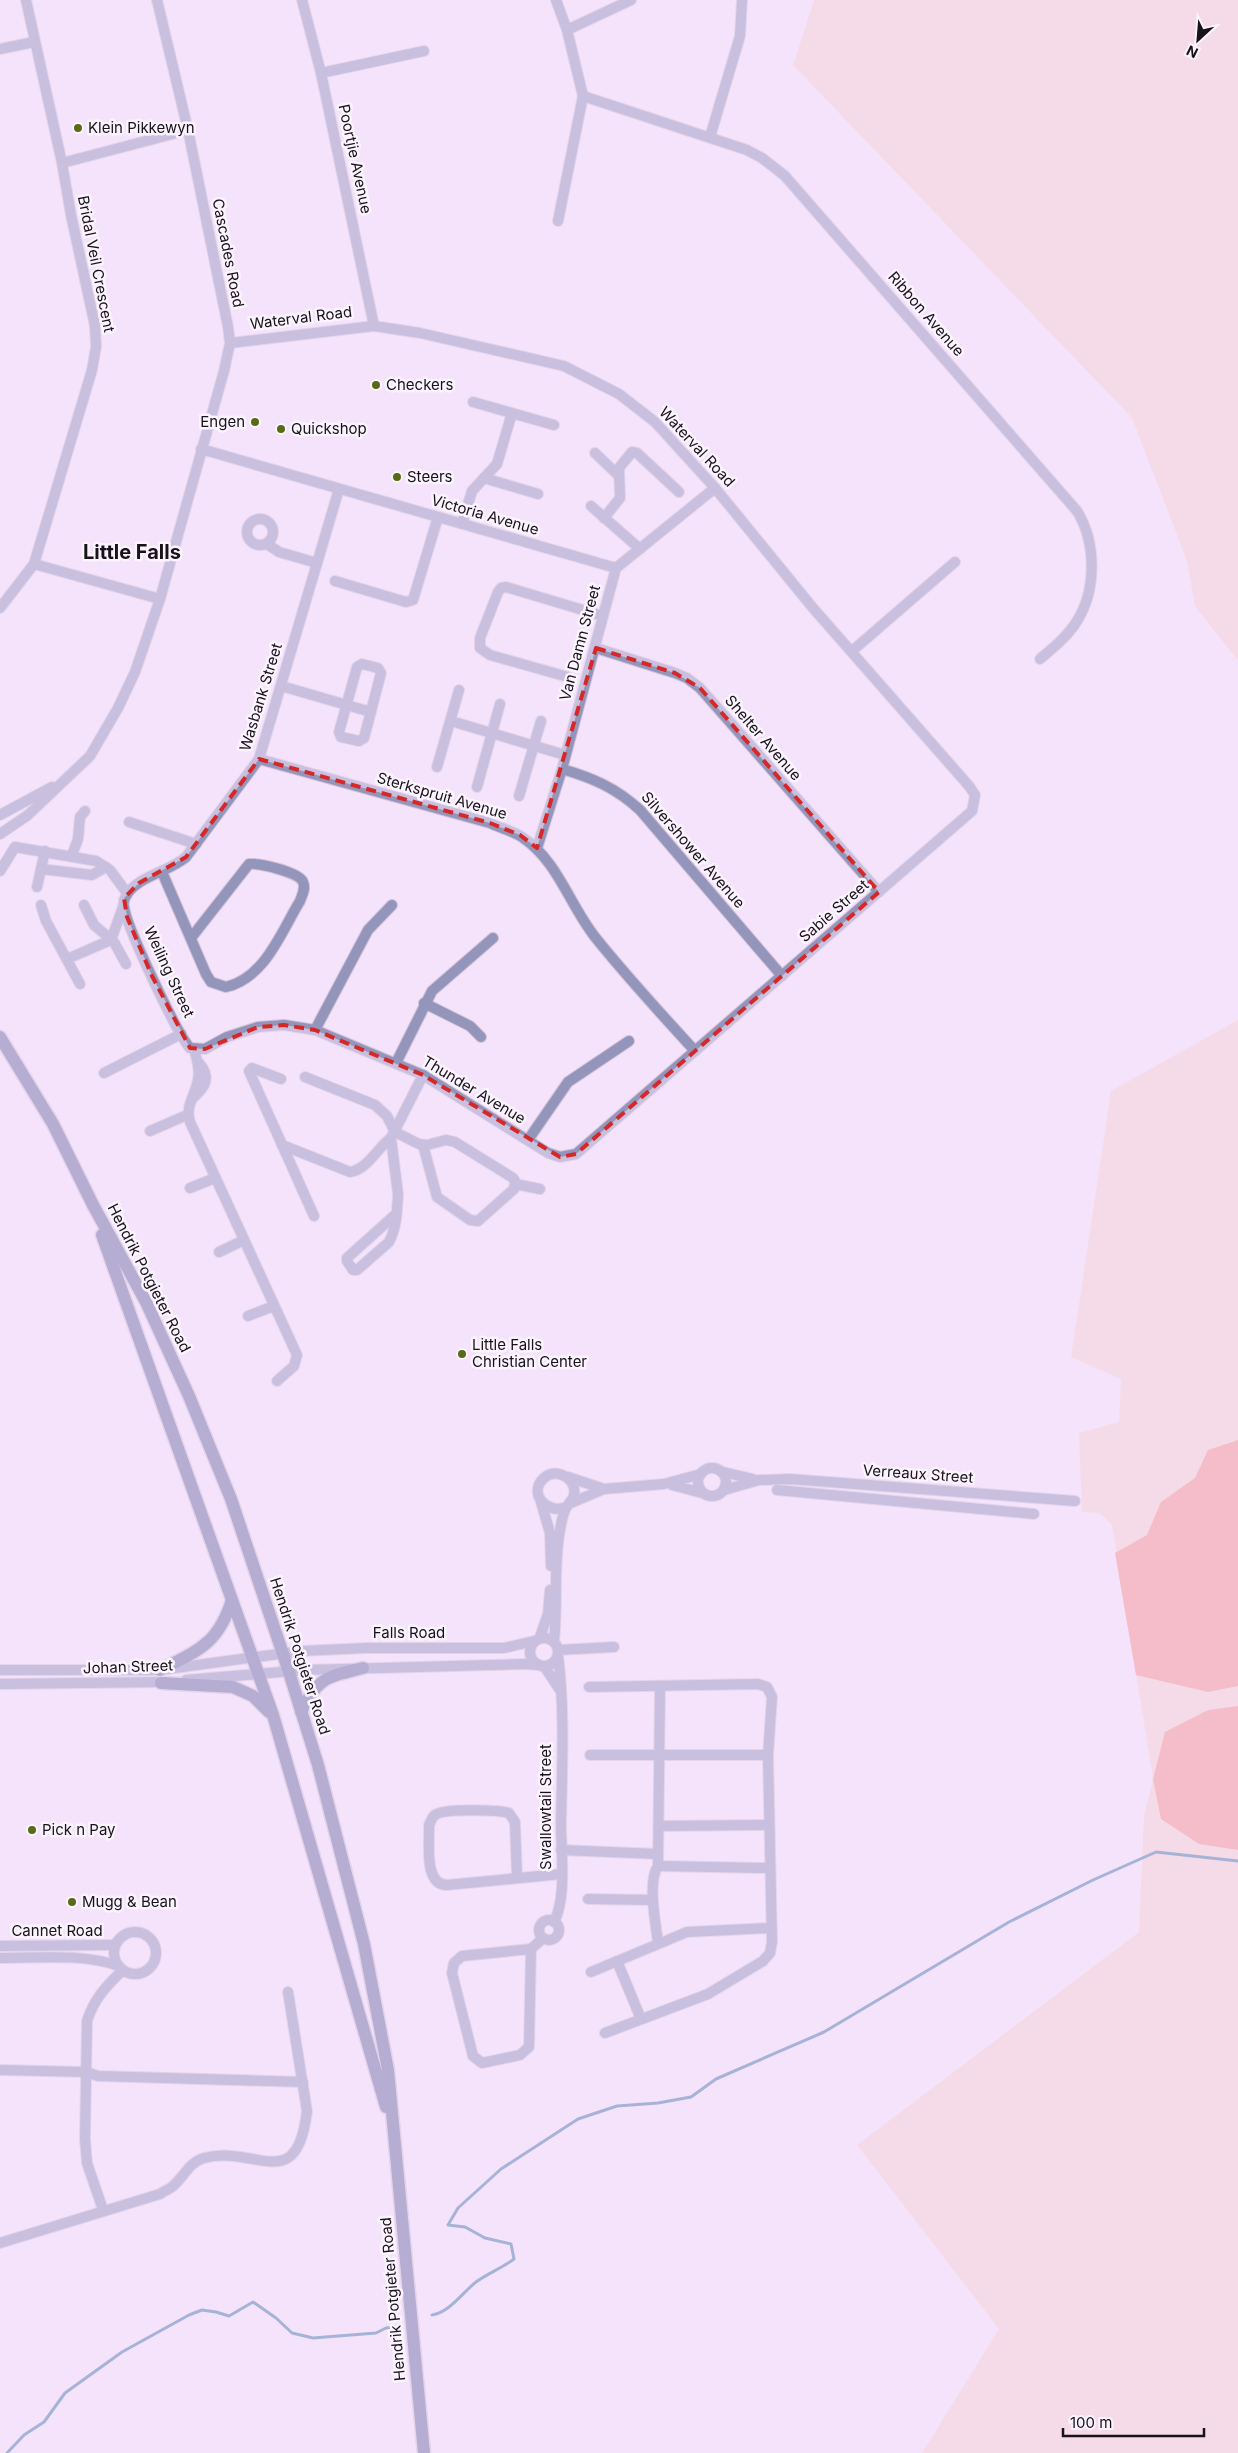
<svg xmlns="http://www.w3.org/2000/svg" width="1238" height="2453" viewBox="0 0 1238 2453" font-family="Inter,sans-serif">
  <rect width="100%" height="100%" fill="#f4e3fb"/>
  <g fill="#f5d1cf">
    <polygon points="814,0 1238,0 1238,661 1195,606 1187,561 1132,418 793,65"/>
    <polygon points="1238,1020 1238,2453 922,2453 999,2329 857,2145 1139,1932 1144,1816 1153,1779 1112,1525 1100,1513 1082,1512 1079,1433 1119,1422 1121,1379 1071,1357 1111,1091"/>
  </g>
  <g fill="#f58f8c">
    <polygon points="1238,1440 1238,1686 1208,1692 1136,1675 1115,1553 1147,1535 1161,1502 1195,1478 1208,1450"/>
    <polygon points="1238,1706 1238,1850 1199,1844 1161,1819 1153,1779 1165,1732 1208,1710"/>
  </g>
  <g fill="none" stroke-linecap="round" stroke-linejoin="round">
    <g stroke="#4878aa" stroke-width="3">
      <path d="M 432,2315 C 450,2312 462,2293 476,2282 C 487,2274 502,2268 514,2259 L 511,2244 L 485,2238 L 465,2227 L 448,2225 L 458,2208 L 501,2169 L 578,2119 L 617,2106 L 658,2103 L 691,2097 L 716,2079 L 824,2032 L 1009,1922 L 1093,1880 L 1156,1852 L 1238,1861"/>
      <polyline points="7,2453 24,2435 44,2422 65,2393 122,2352 189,2315 202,2310 216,2312 229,2316 253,2302 276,2318 292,2333 313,2338 376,2333 386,2328 398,2327"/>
    </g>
    <defs>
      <g id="minor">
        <polyline points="302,0 321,73 374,326"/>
        <polyline points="556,0 567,30 583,96 558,221"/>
        <polyline points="567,30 631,0"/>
        <polyline points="0,49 34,42"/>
        <polyline points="321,73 424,51"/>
        <path d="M 583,96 L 747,150 L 762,158 L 785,176 L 1077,511 C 1096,542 1097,589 1077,621 C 1068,636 1053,648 1040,659"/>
        <polyline points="710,137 740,36 742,0"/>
        <polyline points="62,163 188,130"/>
        <path d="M 230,343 L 374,326 L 420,333 L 564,366 L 619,394 L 655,422 L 715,488 L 813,608 L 969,786 L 975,795 L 972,811 L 576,1154 L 560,1157 L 548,1153 L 423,1075 L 315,1030 L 284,1025 L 258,1027 L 227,1037 L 205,1049 L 190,1048 C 177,1034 126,926 124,907 C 123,903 124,899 126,896 C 137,876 169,872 186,857 L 259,759 L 339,489"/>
        <polyline points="473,402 554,425"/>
        <polyline points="201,449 616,568"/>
        <polyline points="595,453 618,475"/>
        <polyline points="484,478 538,494"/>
        <polyline points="591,506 640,549"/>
        <polyline points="604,518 620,498 619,468 632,452 637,453 679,492"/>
        <circle cx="260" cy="532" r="13"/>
        <polyline points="462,524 472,491 497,464 512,413"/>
        <polyline points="267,544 279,552 317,563"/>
        <polyline points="34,564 160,599"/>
        <polyline points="335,581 406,602 413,600 438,517"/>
        <polyline points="0,608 34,564 92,370 96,347 95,326 71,215 62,163 26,0"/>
        <polyline points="596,648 675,673 687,678 700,688 879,892"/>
        <polyline points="852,651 955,562"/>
        <polygon points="362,664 378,668 381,673 364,738 359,741 341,737 339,732 357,667"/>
        <polyline points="568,677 490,655 480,648 480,638 498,592 501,588 506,587 603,616"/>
        <polyline points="281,686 371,712"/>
        <polyline points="451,721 565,755"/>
        <path d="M 259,759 L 490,823 C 500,828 513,831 522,837 C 558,861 569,904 595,937 C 627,977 661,1014 695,1051"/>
        <polyline points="437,767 459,690"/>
        <path d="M 562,769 C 593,778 616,788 640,810 L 782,976"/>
        <polyline points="477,787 500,704"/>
        <polyline points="519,796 541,721"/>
        <polyline points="0,815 52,787"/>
        <polyline points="129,822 196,844"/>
        <polyline points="0,834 28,815 90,756 118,708 135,672 160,599 224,371 230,343 228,327 188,130 157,0"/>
        <polyline points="537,848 562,769 616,568 715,488"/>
        <polyline points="72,855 78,839 80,817 85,811"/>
        <polyline points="41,869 92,875 106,867"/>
        <polyline points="0,871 15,847 96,861 110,870 127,893"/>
        <path d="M 162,872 L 206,974 L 211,982 L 226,987 C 265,978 281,932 300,901 C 302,895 306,889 303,882 C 299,872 259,863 249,864 L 191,938"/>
        <polyline points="37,887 45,851"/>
        <polyline points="41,905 46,921 80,984"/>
        <polyline points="84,905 94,925 114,942 126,964"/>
        <polyline points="67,959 111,940 123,907"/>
        <polyline points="424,1003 470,1026 481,1037"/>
        <polyline points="315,1030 368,930 392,905"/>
        <path d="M 194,1049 C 197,1060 200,1070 198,1080 C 195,1096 185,1106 190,1122 L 297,1355 L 294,1366 L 277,1381"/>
        <polyline points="396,1063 432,991 493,938"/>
        <polyline points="104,1073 181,1034"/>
        <polyline points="305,1077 375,1105 387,1116 395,1132 419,1144 427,1145 446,1140 455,1142 513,1178 515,1181 514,1189 478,1221 470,1220 437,1197 423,1145"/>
        <polyline points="281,1079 252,1068 249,1071 314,1216"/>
        <path d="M 194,1097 C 206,1086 211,1077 199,1063"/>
        <polyline points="150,1131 187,1115"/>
        <polyline points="528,1140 568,1082 629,1041"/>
        <path d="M 282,1145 L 350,1172 C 367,1170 378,1147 391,1138"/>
        <polyline points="515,1184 540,1189"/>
        <polyline points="190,1188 215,1178"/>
        <path d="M 396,1214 L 347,1258 L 347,1261 L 353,1270 L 357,1270 L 389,1242 C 397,1227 397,1210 398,1194 L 391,1138 L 423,1075"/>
        <polyline points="219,1252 244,1240"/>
        <polyline points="248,1316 274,1306"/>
        <circle cx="712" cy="1482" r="14"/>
        <polyline points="723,1472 753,1479"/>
        <polyline points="568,1477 604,1489"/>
        <polyline points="672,1485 702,1493"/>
        <polyline points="724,1490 759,1480 790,1479 1075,1501"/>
        <polyline points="777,1490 1034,1514"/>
        <polyline points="541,1502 550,1533 551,1566"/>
        <polyline points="571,1503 604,1489 664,1484 701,1474"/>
        <polyline points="540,1637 548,1614 550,1590"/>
        <circle cx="544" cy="1652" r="14"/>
        <path d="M 554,1641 C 558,1605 553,1567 560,1530 C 561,1524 563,1514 566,1508 C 570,1501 576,1498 574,1488 C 571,1475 554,1469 544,1478 C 527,1494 548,1515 566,1507"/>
        <polyline points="558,1650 614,1647"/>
        <polyline points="544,1666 560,1690"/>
        <polyline points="0,1670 160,1670 301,1651 367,1648 504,1648 534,1641"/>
        <polyline points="186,1680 305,1670 524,1664 539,1665"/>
        <polyline points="0,1684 167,1682"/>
        <polyline points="589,1687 758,1684 767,1687 772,1697 768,1755 772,1942 770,1953 763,1961 708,1994 605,2033"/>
        <polyline points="590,1755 768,1755"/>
        <polyline points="659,1826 768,1825"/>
        <polyline points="561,1850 658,1854"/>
        <polyline points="658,1866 769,1868"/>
        <path d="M 517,1878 L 515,1822 L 509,1813 C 499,1810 444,1808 435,1815 C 432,1817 431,1821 429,1825 C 430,1841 423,1885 447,1885 L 561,1874"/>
        <polyline points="588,1899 653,1900"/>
        <circle cx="549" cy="1930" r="10"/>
        <path d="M 554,1922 C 567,1897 561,1852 561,1823 C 562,1768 565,1710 558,1655"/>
        <circle cx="135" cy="1953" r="21"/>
        <path d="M 658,1943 C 656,1924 647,1882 658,1866 L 660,1687"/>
        <polyline points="0,1946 115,1945"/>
        <polyline points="531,1949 529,2047 520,2055 482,2063 473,2056 452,1973 454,1963 462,1956 531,1949 543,1938"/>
        <path d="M 0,1958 C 40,1958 81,1953 119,1966"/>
        <polyline points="617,1961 641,2019"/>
        <polyline points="591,1972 687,1932 771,1928"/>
        <polyline points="0,2070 86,2072 98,2076 303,2082"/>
        <path d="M 103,2210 L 87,2163 L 85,2139 L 87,2021 C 94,1999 106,1986 123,1970"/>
        <path d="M 0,2243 L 160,2194 C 164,2191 170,2189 173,2186 C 184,2177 189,2162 204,2158 C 255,2144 297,2197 307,2111 L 288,1992"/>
      </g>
      <g id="secondary">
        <polyline points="0,1037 53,1124 93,1205 146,1302 189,1396 231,1499 289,1672 318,1765 364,1944 388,2070 424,2453"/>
        <polyline points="102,1235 273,1715 386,2107"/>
        <path d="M 160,1670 C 199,1650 218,1644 232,1600"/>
        <polyline points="161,1683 233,1687 253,1696 269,1712"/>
        <path d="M 301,1712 C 318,1676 328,1677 363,1668"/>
      </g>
    </defs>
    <use href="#minor" stroke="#d1c2d7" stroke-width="12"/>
    <use href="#secondary" stroke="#d1c2d7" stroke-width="15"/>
    <use href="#minor" stroke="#9395bb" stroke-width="10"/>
    <use href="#secondary" stroke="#6b6ca2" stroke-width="12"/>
  </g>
  <path d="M0 0H1238V2453H0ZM 596,648 L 675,673 L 700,688 L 879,892 L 576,1154 L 560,1157 L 423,1075 L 315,1030 L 284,1025 L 258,1027 L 205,1049 L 190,1048 L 152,976 L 127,917 L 124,898 L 139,883 L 186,857 L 259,759 L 490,823 L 520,835 L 537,848 Z" fill="#f4e3fb" fill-opacity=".55" fill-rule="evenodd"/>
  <path fill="none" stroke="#d62828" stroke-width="4" stroke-dasharray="10 6" stroke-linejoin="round" d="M 596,648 L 675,673 L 700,688 L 879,892 L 576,1154 L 560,1157 L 423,1075 L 315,1030 L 284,1025 L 258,1027 L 205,1049 L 190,1048 L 152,976 L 127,917 L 124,898 L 139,883 L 186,857 L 259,759 L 490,823 L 520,835 L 537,848 Z"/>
  <g fill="#576a16" stroke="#fbf4fe" stroke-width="2">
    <circle cx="78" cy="128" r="5"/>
    <circle cx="376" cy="385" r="5"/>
    <circle cx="255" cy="422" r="5"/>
    <circle cx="281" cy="429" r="5"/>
    <circle cx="397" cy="477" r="5"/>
    <circle cx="462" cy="1354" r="5"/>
    <circle cx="32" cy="1830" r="5"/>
    <circle cx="72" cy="1902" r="5"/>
  </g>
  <g text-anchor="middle" stroke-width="5" stroke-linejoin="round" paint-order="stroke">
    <g font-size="15" fill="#18121b" stroke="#fbf4fe" text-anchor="start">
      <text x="88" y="133">Klein Pikkewyn</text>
      <text x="386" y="390">Checkers</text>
      <text x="245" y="427" text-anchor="end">Engen</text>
      <text x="291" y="434">Quickshop</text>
      <text x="407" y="482">Steers</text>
      <text x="472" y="1350">Little Falls<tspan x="472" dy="17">Christian Center</tspan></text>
      <text x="42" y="1835">Pick n Pay</text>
      <text x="82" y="1907">Mugg &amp; Bean</text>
    </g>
    <g font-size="15" fill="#18121b" stroke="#fbf4fe">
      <text transform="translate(355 159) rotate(78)" y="5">Poortjie Avenue</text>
      <text transform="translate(228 253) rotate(79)" y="5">Cascades Road</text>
      <text transform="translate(96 264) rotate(79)" y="5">Bridal Veil Crescent</text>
      <text transform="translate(926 314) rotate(49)" y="5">Ribbon Avenue</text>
      <text transform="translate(301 318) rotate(-7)" y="5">Waterval Road</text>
      <text transform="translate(697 447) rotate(47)" y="5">Waterval Road</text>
      <text transform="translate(485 515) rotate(16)" y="5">Victoria Avenue</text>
      <text transform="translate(580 643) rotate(-75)" y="5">Van Damn Street</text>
      <text transform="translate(261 697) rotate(-73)" y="5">Wasbank Street</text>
      <text transform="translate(763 738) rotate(49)" y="5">Shelter Avenue</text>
      <text transform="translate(442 796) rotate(16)" y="5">Sterkspruit Avenue</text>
      <text transform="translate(693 850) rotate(49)" y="5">Silvershower Avenue</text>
      <text transform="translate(834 911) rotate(-41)" y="5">Sabie Street</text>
      <text transform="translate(169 972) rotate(65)" y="5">Weiling Street</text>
      <text transform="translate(474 1090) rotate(31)" y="5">Thunder Avenue</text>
      <text transform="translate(149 1278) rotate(63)" y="5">Hendrik Potgieter Road</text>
      <text transform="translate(918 1474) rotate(4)" y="5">Verreaux Street</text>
      <text x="409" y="1638">Falls Road</text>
      <text transform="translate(300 1656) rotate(72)" y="5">Hendrik Potgieter Road</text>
      <text transform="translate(128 1667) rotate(-2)" y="5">Johan Street</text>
      <text transform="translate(546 1807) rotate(-90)" y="5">Swallowtail Street</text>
      <text x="57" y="1936">Cannet Road</text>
      <text transform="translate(393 2299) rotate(-95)" y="5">Hendrik Potgieter Road</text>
    </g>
    <g font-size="20" font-weight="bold" fill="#18121b" stroke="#fbf4fe">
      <text x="132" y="559">Little Falls</text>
    </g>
  </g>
  <g transform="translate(1198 40) rotate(206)" stroke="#fbf4fe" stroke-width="4" paint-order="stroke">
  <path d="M0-4L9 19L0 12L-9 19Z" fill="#18121b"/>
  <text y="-8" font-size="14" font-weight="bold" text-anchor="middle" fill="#18121b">N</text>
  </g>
  <path d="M1063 2428v8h141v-8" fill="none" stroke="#18121b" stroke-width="2.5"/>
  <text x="1070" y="2428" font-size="15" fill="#18121b" stroke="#fbf4fe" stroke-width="4" paint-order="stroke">100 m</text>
</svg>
